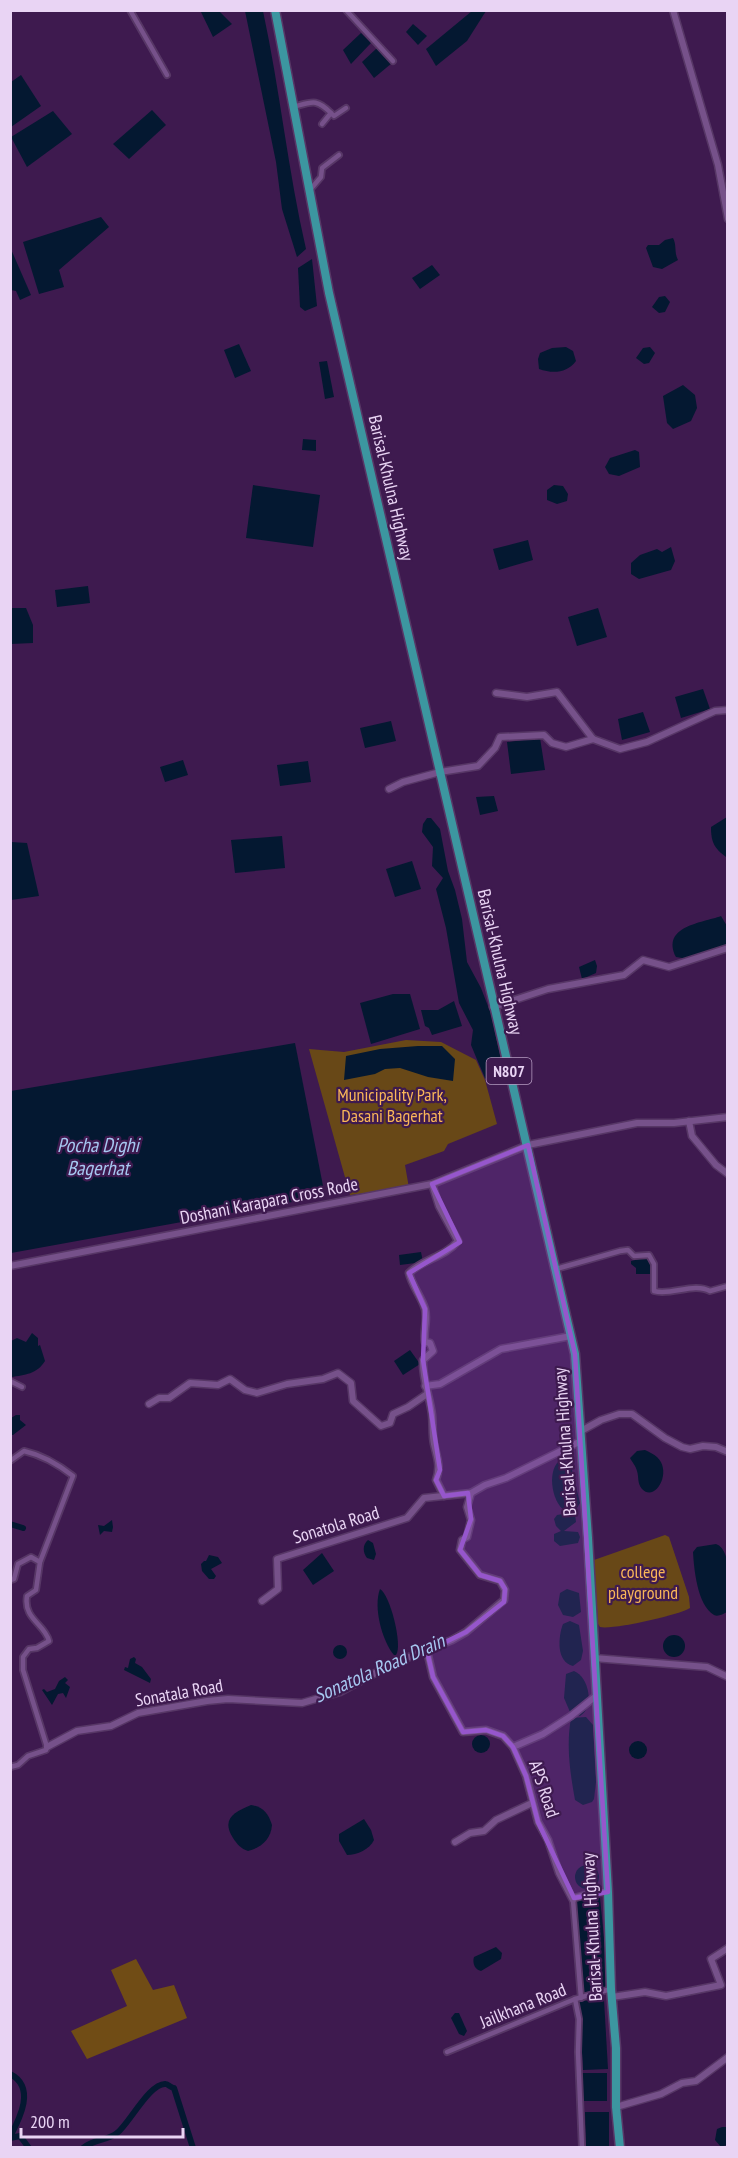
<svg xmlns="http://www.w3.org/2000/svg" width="738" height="2158" viewBox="0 0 738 2158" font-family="'PT Sans Narrow',sans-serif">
  <rect width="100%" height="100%" fill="#3e1a4f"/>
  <g fill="#684817">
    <polygon points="406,1040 441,1042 476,1060 485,1080 497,1124 448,1144 444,1151 405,1165 409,1188 350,1195 309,1049 344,1052"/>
    <path d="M 665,1535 L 669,1537 L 689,1597 L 690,1608 C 679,1615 613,1630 600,1627 L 598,1624 L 594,1560 Z"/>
  </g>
  <polygon fill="#704c15" points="136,1959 153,1990 174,1985 187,2018 87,2059 71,2031 127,2006 111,1970"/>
  <g fill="#041831">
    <polygon points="203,11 219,11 232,24 213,37 201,12"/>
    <path d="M 245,11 L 263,11 C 280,90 288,171 306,249 L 297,257 L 282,209 L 276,162 Z"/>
    <polygon points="472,11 486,11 467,41 436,66 426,49"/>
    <polygon points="413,24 427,36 418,45 406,32"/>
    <polygon points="361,33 371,43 351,64 343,50"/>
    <polygon points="377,48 392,63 374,78 362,62"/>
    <polygon points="21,75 41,106 11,127 11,82"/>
    <polygon points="152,110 166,125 129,159 113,144"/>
    <polygon points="53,111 72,134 27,167 11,137"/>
    <polygon points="101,217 109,227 59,270 64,287 39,294 23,242"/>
    <path d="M 673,238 C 677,245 674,253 678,260 L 662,269 L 653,267 L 646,248 L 648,245 L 659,245 L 665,240 Z"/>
    <polygon points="10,247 31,295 20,300 16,291 11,290"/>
    <polygon points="312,259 317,306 305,311 300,307 298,268"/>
    <polygon points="432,265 440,275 420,289 412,278"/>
    <polygon points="665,296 670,302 665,312 659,313 652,307 659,297"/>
    <polygon points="239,344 251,371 235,378 224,350"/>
    <path d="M 566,347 L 573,351 L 576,361 C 567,373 553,374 539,369 L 538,359 L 540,353 L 552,348 Z"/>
    <polygon points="650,347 655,353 649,363 644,364 636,358 643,348"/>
    <polygon points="327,361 334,397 325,399 319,362"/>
    <polygon points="683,385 695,395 697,408 691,421 673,429 667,423 663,396"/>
    <polygon points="303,439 316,440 316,451 302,450"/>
    <polygon points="635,450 639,452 640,467 619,476 609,474 605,467 610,458"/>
    <polygon points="253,485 320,495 313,547 246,538"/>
    <polygon points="554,485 563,486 568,494 567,501 557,504 547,500 547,490"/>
    <polygon points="528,540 533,560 499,570 493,549"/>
    <polygon points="671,547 675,561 671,570 639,579 631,574 631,563 640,555 657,549 662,552"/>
    <polygon points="88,586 90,603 57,607 55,590"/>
    <polygon points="11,608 26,608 33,625 33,643 11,644"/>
    <polygon points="598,608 607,637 577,646 568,617"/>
    <polygon points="703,689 710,709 681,718 675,697"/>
    <polygon points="643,712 650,732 622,740 618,719"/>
    <polygon points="391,721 396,741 365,748 360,728"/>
    <polygon points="540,738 545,770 511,774 507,742"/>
    <polygon points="183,760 188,775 165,782 160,767"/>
    <polygon points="308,761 311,782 280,786 277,765"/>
    <polygon points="494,796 498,811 480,815 476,797"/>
    <path d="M 727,817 L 728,856 L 726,857 C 714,848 711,842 711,827 Z"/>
    <polygon points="427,818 431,818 440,829 448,871 455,890 462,919 467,962 481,988 491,1014 504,1074 502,1082 492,1085 485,1078 476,1057 471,1045 473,1030 459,1003 446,928 436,889 443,878 432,866 433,847 422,832 423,824"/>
    <polygon points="282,836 285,868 235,873 231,840"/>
    <polygon points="11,842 27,843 39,896 11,900"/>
    <polygon points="412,861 421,889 395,897 386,869"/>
    <path d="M 721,916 L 727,926 L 727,947 L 688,959 L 676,957 C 661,926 702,923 721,916 Z"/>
    <polygon points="595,960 597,966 596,973 582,979 579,967"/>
    <polygon points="393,994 410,994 420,1029 371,1044 360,1003"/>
    <polygon points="454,1001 462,1026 432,1035 429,1028 425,1026 421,1010 438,1010"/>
    <polygon points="295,1043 325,1196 11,1253 11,1091"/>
    <polygon points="418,1046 442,1046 455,1059 453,1081 428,1077 400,1068 385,1069 375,1074 344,1080 346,1056 380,1049"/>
    <polygon points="421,1252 423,1262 400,1265 399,1255"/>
    <polygon points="648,1257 652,1263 650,1274 636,1274 636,1268 631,1264 631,1261"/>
    <path d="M 32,1333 L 38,1338 L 38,1346 L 40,1345 L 45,1361 C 37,1374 25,1375 11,1377 L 11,1341 L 17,1338 L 26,1342 Z"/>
    <polygon points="410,1350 420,1364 403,1375 394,1361"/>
    <polygon points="16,1415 20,1415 20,1420 26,1425 13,1435 11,1435 11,1418"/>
    <path d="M 645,1450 C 649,1452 654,1454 657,1457 C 673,1472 655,1503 642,1489 C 637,1483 639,1477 637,1471 C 636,1466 632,1462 630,1458 L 637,1451 Z"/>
    <path d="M 562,1459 L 571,1466 L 580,1503 L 577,1508 L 565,1511 C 551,1502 546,1467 562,1459 Z"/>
    <polygon points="569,1513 575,1514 576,1522 564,1531 578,1532 580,1537 578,1543 560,1546 554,1541 554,1534 561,1531 556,1526 554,1519 557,1515"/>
    <polygon points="112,1520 113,1527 112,1532 104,1531 100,1535 98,1525 104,1526"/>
    <path d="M 368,1540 L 373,1543 L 376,1554 L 374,1560 L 367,1558 C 363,1553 362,1545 368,1540 Z"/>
    <path d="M 716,1544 C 734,1550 728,1596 727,1612 C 723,1614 718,1617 714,1615 C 697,1605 694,1568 693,1552 L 697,1547 Z"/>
    <polygon points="322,1553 334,1571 313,1585 303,1570"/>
    <polygon points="209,1555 218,1557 222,1563 211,1569 216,1576 214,1579 209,1579 202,1571 201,1564 204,1561 206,1561"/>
    <path d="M 380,1589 C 390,1594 403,1646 396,1655 L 394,1655 C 382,1641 373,1607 380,1589 Z"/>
    <polygon points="567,1589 579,1593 581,1612 573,1617 563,1615 558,1605 560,1593"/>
    <path d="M 570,1621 L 579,1625 L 583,1651 L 581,1660 L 573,1666 C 556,1662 558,1637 563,1624 Z"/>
    <circle cx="674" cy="1646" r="11"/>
    <circle cx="340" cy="1652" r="7"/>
    <polygon points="134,1657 136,1659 135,1663 142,1667 151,1679 150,1683 124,1670 125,1667 128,1668 130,1659"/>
    <path d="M 574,1671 C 589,1677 595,1707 580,1716 L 570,1712 L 564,1698 L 566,1674 Z"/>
    <polygon points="65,1677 68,1680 65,1683 70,1687 66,1698 63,1693 58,1694 52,1705 42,1690 44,1689 47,1692 55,1689 59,1681"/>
    <path d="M 586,1717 L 593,1725 L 596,1782 L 594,1799 L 592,1802 L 583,1805 L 575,1800 C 570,1772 566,1746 571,1718 Z"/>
    <circle cx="481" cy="1744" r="9"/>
    <circle cx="638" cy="1750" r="9"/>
    <path d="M 251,1805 C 263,1807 268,1813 272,1825 C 271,1839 261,1848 248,1851 C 241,1849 237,1844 233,1838 C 221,1819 234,1812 251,1805 Z"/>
    <path d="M 364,1819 L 371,1830 L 374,1840 C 370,1849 357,1855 347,1855 L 339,1841 L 339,1834 Z"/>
    <circle cx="587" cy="1877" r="12"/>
    <polygon points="600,1898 609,1987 582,1993 575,1900"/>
    <path d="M 496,1947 L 502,1953 L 501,1959 L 481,1971 C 475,1970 472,1963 474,1957 Z"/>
    <polygon points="604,2000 608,2069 583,2070 579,2001"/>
    <polygon points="455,2013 459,2013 467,2031 464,2036 459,2034 451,2018"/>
    <polygon points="581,2073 607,2073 607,2101 582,2101"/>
    <polygon points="585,2112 609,2112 609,2147 586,2147"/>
    <polygon points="722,2127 727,2127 727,2145 721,2147 715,2140 717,2129"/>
  </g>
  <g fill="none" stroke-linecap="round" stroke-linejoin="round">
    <polyline stroke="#041831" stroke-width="1.5" points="531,1148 549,1144"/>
    <g stroke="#041831" stroke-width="6">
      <polyline points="10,1524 23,1528"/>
      <path d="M 10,2074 C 36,2087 20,2118 10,2137"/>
      <polyline points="10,2138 20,2136 29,2148"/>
      <path d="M 83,2148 C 94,2139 107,2141 117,2133 C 129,2124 150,2082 166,2084 C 167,2084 172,2088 174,2088 L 193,2148"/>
    </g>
    <defs>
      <g id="minor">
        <polyline points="130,10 167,75"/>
        <polyline points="346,10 393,61"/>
        <path d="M 293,107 C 312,102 316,98 331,113 L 322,124"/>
        <polyline points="331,113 334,116 346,108"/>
        <polyline points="309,191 321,177 322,168 339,155"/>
        <path d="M 556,1269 L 620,1251 L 628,1250 L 634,1256 L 649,1255 L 654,1264 L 654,1291 C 671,1296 694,1282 710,1291 L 728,1286"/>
        <polyline points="10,1381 22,1387"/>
        <path d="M 10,1461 L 24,1451 C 42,1455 59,1465 73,1476 L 40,1562 L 36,1590 L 27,1596 C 23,1619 45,1624 49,1641 L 37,1648 L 29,1649 L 23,1657 L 23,1670 L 47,1747 L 46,1750 L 28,1756 L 18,1765 L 10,1767"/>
        <polyline points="10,1580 14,1579 18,1564 31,1557 40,1562"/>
        <polyline points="573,1900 581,1998"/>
        <polyline points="575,1999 579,2019 578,2052 582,2148"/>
        <polyline points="447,2052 575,1999 611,1989"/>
      </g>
      <g id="tertiary">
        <polyline points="673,10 718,165 728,219"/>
        <polyline points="496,693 527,697 557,692 593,739"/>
        <polyline points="389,789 403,782 440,772 478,766 495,748 500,737 544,735 552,743 566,747 593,739 620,749 647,742 715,711 728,710"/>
        <polyline points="493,1007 548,989 624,975 643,960 669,967 728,948"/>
        <polyline points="689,1121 692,1136 716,1165 728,1174"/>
        <path d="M 432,1184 L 439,1206 L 458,1241 C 445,1257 423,1259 409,1273 C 412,1286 421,1296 425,1309 C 428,1321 423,1330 425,1342 L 430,1343 L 433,1351 L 423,1360 C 422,1380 430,1396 432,1415 C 433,1425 432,1435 434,1444 C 437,1458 441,1466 436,1480 L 444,1496"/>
        <polyline points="10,1266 432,1184 528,1145 637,1123 674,1123 728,1117"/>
        <polyline points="425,1386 440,1384 501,1349 571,1336"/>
        <polyline points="149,1404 159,1398 169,1398 190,1383 218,1385 230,1379 245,1390 257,1393 287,1384 323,1379 338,1373 351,1383 353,1401 381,1426 390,1423 393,1414 408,1407 427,1394"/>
        <polyline points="581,1431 601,1420 619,1414 632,1414 665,1438 682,1447 690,1449 703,1446 716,1447 728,1452"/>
        <polyline points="262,1601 278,1589 277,1559 407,1518 424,1498 471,1493"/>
        <polyline points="427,1651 433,1677 463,1732 486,1730 503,1736 513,1747"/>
        <polyline points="594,1658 707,1667 728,1677"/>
        <polyline points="47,1747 77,1731 111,1726 138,1713 207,1701 228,1699 302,1703 340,1692 394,1663 452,1640 466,1632 504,1600 505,1590 500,1581 480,1575 460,1550 462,1540 467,1537 471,1520 467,1507 471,1493 485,1485 506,1478 581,1441"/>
        <polyline points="455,1842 470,1833 484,1831 496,1820 532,1803"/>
        <polyline points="574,1898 597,1892 608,1892"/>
        <polyline points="573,1900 559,1873 548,1840 538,1822 526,1776 513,1747 543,1734 571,1716 596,1696"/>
        <polyline points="612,1997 645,1992 666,1996 721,1985 711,1959 728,1948"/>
        <polyline points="616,2107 661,2094 682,2083 696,2081 728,2057"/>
      </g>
      <polyline id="trunk" points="275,10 329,293 575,1354 588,1538 608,1892 611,1989 616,2048 616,2107 620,2148"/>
    </defs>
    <use href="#minor" stroke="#573766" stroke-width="8"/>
    <use href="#tertiary" stroke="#573766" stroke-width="9"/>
    <use href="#trunk" stroke="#573766" stroke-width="11"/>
    <use href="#minor" stroke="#76518a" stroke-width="4.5"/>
    <use href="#tertiary" stroke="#76518a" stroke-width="6"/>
    <use href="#trunk" stroke="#3c96a0" stroke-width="8"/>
  </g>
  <path fill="#9656cc" fill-opacity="0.2" stroke="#9656cc" stroke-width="4.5" stroke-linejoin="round" d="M 528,1145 L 575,1354 L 608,1892 L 574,1898 L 538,1822 L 526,1776 L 513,1747 L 503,1736 L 486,1730 L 463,1732 L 433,1677 L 427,1651 L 466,1632 L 504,1602 L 505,1589 L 500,1581 L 480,1575 L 460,1550 L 471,1519 L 468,1493 L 444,1496 L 436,1480 L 440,1470 L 423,1360 L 425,1309 L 409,1273 L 460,1242 L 432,1184 Z"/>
  <g text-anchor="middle" stroke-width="4.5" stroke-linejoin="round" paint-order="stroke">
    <rect fill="#3e1a4f" stroke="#b69cc2" stroke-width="1.5" x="486.5" y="1058" width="45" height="26" rx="4.5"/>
    <g font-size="16" font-weight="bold" fill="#e9d4f4">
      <text x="509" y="1077">N807</text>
    </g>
    <g font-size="18" fill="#e9d4f4" stroke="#3e1a4f">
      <text transform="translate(391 488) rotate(77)" y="6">Barisal-Khulna Highway</text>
      <text transform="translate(500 962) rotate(77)" y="6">Barisal-Khulna Highway</text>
      <text transform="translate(269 1201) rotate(-11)" y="6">Doshani Karapara Cross Rode</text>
      <text transform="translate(565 1442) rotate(-94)" y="6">Barisal-Khulna Highway</text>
      <text transform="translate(336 1525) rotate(-17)" y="6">Sonatola Road</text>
      <text transform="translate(179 1693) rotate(-10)" y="6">Sonatala Road</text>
      <text transform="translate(544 1789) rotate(71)" y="6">APS Road</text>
      <text transform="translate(592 1927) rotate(-93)" y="6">Barisal-Khulna Highway</text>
      <text transform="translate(523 2006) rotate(-22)" y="6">Jailkhana Road</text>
    </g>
    <g font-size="18" fill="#fab758" stroke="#3e1a4f">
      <text x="392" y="1101">Municipality Park,<tspan x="392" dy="21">Dasani Bagerhat</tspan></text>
      <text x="643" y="1578">college<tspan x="643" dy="21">playground</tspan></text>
    </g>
    <g font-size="20" font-style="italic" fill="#a6c7f0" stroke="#3e1a4f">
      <text x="98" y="1152">Pocha Dighi<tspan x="98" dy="23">Bagerhat</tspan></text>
      <text transform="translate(379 1668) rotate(-24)" y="7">Sonatola Road Drain</text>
    </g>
  </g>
  <rect width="738" height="2158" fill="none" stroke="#e9d4f4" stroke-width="24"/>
  <path d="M21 2128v9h162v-9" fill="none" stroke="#e9d4f4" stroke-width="3"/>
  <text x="30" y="2128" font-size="18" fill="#e9d4f4" stroke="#3e1a4f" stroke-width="4.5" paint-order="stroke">200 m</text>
</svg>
